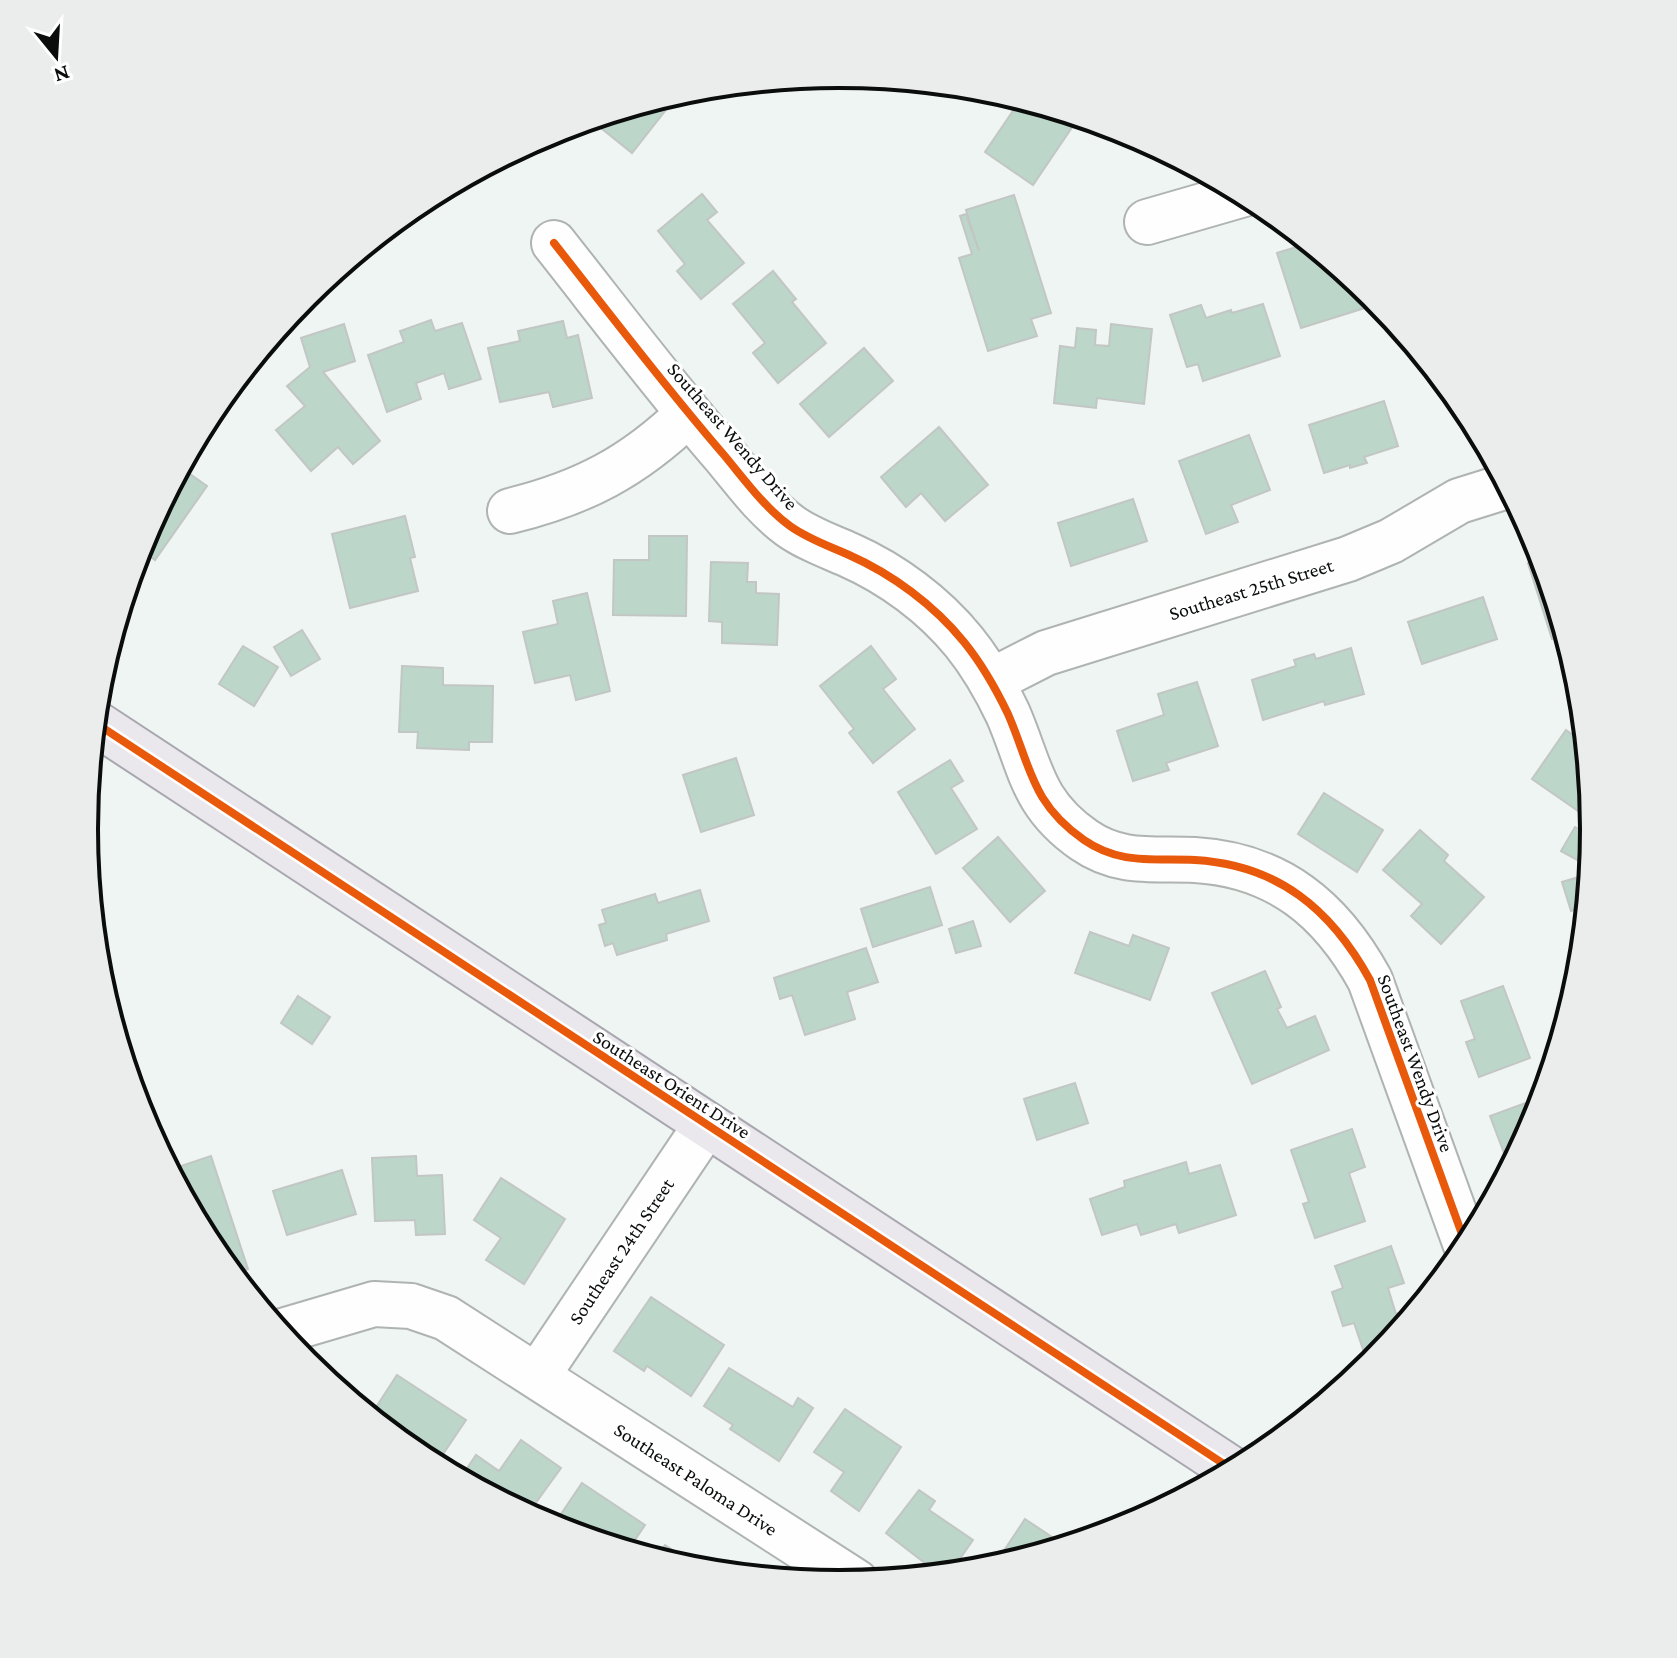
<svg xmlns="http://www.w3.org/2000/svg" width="1677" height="1658" viewBox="0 0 1677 1658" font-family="'Crimson Pro',serif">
  <rect width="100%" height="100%" fill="#eff5f2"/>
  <g fill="#bdd6ca" stroke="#c2c6c4" stroke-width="2">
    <polygon points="680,92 632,153 596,124 603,115"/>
    <polygon points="1021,99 1079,117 1033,185 985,152"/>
    <polygon points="702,194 717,212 707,220 744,263 701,299 677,271 685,264 658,231"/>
    <polygon points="1014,195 1051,313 1031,319 1037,336 988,351 959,258 972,254 960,216 966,214 979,251 966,210"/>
    <polygon points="1309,243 1331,262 1333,266 1335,265 1362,287 1368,307 1301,328 1277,253"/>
    <polygon points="773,271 796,299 792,302 826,343 778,383 753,353 765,343 733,304"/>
    <polygon points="1263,304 1280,356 1203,381 1198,364 1187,367 1170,315 1201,305 1206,318 1231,310 1232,313"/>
    <polygon points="431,320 435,331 462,323 481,379 449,389 444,373 416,383 421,399 387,412 368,355 404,342 400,331"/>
    <polygon points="563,321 567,338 578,335 592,398 553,407 549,392 500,402 488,348 520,341 518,331"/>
    <polygon points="344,324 355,361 323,372 380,441 353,464 338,447 311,471 276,430 305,406 287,386 310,367 301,338"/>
    <polygon points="1111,324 1152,329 1144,404 1097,398 1096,408 1054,403 1060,346 1075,348 1077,328 1096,330 1095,345 1109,346"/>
    <polygon points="864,348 893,381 829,437 800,404"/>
    <polygon points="1384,401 1398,446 1364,457 1367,463 1350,468 1350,465 1324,473 1309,425"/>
    <polygon points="939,427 988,485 945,521 921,493 906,507 881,477"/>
    <polygon points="1249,435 1270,490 1231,505 1238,522 1206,534 1179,461"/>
    <polygon points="180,467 207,486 155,560 139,548"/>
    <polygon points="1133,499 1147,541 1071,566 1058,523"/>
    <polygon points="405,516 415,557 410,558 418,591 350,608 332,534"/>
    <polygon points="649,536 687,536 686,616 613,615 614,560 649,560"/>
    <polygon points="1542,558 1565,635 1552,639 1528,563"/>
    <polygon points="711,562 748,563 747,582 756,582 756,593 779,594 777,645 722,643 722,622 709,621"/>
    <polygon points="587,593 610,691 576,700 570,675 535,683 523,632 558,624 553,601"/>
    <polygon points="1483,597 1497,639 1422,664 1408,622"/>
    <polygon points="302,630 320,659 291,676 274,647"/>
    <polygon points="243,646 278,667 254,706 219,684"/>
    <polygon points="871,646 896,679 883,689 915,729 873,763 849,733 854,729 820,686"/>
    <polygon points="1351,648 1364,694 1325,705 1324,701 1263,720 1252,680 1296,666 1294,660 1314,654 1316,659"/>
    <polygon points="402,666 443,668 443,685 493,686 492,742 469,742 469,750 417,748 418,732 399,732"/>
    <polygon points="1197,682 1218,746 1166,763 1169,770 1133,781 1117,731 1164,715 1158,694"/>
    <polygon points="1566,730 1585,744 1591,820 1532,779"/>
    <polygon points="736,758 754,815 701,832 683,775"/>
    <polygon points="950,760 963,781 951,788 977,829 936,854 898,792"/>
    <polygon points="1324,793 1383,830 1357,872 1298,834"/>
    <polygon points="1575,827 1593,837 1590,867 1561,851"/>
    <polygon points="1420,830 1448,855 1444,861 1484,897 1441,944 1411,916 1422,904 1383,870"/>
    <polygon points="998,837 1045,891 1010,922 963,868"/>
    <polygon points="1589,874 1586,906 1571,911 1562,882"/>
    <polygon points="930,887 942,925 873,947 861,909"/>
    <polygon points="700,890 709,921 666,934 667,940 617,955 613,943 605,946 599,925 606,923 602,910 655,894 658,903"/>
    <polygon points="973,921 981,946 956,953 949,929"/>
    <polygon points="1090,932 1129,946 1133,935 1169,948 1150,1000 1075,973"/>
    <polygon points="866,948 878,982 847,992 855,1019 805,1035 792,995 780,999 774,978"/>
    <polygon points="1265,971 1281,1007 1277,1009 1287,1028 1315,1016 1329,1050 1252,1084 1212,993"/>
    <polygon points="1503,986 1530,1058 1479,1077 1466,1042 1475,1039 1461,1001"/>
    <polygon points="298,996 330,1017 312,1044 281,1023"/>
    <polygon points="1075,1083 1088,1123 1037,1140 1024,1099"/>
    <polygon points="1542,1097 1536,1118 1521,1146 1504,1153 1490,1116"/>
    <polygon points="1352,1129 1365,1167 1349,1173 1365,1221 1315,1238 1303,1204 1309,1202 1291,1150"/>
    <polygon points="211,1156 248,1269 232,1274 210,1248 169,1170"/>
    <polygon points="416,1156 417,1176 442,1175 445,1234 416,1235 415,1220 375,1221 372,1158"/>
    <polygon points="1186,1162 1189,1174 1220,1165 1236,1215 1179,1233 1176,1224 1141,1235 1137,1224 1102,1235 1090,1199 1125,1187 1124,1181"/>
    <polygon points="342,1170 356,1214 287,1235 273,1191"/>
    <polygon points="501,1178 565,1219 524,1284 486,1260 501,1238 474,1220"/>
    <polygon points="1391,1246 1404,1283 1388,1288 1396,1314 1412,1308 1413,1313 1373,1362 1368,1364 1354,1323 1343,1326 1332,1292 1343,1288 1335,1266"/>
    <polygon points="651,1297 724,1345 691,1396 647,1366 644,1371 614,1351"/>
    <polygon points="729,1368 793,1407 798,1398 813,1408 779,1461 730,1429 733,1425 704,1406"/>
    <polygon points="397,1375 466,1420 441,1457 373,1412"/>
    <polygon points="845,1409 901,1447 859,1511 831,1491 844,1472 814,1452"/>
    <polygon points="521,1440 561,1468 527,1515 460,1479 476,1455 499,1471"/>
    <polygon points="582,1483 645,1525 628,1550 581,1536 557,1520"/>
    <polygon points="919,1490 935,1501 929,1510 973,1540 950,1573 939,1574 886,1533"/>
    <polygon points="1025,1519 1061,1543 1059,1547 993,1567"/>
    <polygon points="665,1545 701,1569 700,1570 655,1559"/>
  </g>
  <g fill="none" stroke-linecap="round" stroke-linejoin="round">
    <defs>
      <g id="minor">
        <polyline points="1147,222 1244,194"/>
        <path d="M 554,243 C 610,314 665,387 724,455 C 744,479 764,507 790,526 C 808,539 829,546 849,555 C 892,574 934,605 964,642 C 981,663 996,689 1008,714 C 1031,767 1031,803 1084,840 C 1120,865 1154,858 1195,860 C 1278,865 1331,909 1370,980 L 1467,1248"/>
        <path d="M 510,511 C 583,493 633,467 688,414"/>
        <polyline points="991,681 1046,653 1348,559 1391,541 1459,501 1507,486"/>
        <polyline points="279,1332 374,1304 411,1306 446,1318 856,1582"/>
        <polyline points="537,1376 706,1125"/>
      </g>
      <polyline id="major" points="94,722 1233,1470"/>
    </defs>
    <use href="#minor" stroke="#afb4b1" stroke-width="48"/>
    <use href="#major" stroke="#a8a6ae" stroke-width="48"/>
    <use href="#minor" stroke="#fdfefd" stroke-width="44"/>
    <use href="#major" stroke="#eae7ed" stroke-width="44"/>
    <defs>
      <g id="cycleway">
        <path d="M 554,243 C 610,314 665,387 724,455 C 744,479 764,507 790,526 C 808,539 829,546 849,555 C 892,574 934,605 964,642 C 981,663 996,689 1008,714 C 1031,767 1031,803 1084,840 C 1120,865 1154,858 1195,860 C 1278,865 1331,909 1370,980 L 1467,1248"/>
        <polyline points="94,722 1233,1470"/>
      </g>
    </defs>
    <use href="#cycleway" stroke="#fff" stroke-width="13"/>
    <use href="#cycleway" stroke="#e8590c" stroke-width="8"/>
  </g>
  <g text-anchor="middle" stroke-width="6" stroke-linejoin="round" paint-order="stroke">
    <g font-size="20" fill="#0a0d0c" stroke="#fff">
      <text transform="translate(733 436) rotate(49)" y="7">Southeast Wendy Drive</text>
      <text transform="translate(1251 589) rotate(-17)" y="7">Southeast 25th Street</text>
      <text transform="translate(1416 1063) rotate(70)" y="7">Southeast Wendy Drive</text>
      <text transform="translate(672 1084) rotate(33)" y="7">Southeast Orient Drive</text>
      <text transform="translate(621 1251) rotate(-56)" y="7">Southeast 24th Street</text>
      <text transform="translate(696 1479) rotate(33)" y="7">Southeast Paloma Drive</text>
    </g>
  </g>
  <path d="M0 0H1677V1658H0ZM98 829a741 741 0 1 1 1482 0a741 741 0 1 1-1482 0Z" fill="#ebecec" fill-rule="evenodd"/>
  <path fill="none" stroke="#0a0d0c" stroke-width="4" d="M98 829a741 741 0 1 1 1482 0a741 741 0 1 1-1482 0Z"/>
  <g transform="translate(56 56) rotate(162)" stroke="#ffffff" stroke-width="6" paint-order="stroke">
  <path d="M0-6L14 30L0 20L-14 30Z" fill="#0a0d0c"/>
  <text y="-12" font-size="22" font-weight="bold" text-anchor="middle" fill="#0a0d0c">N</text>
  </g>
</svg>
